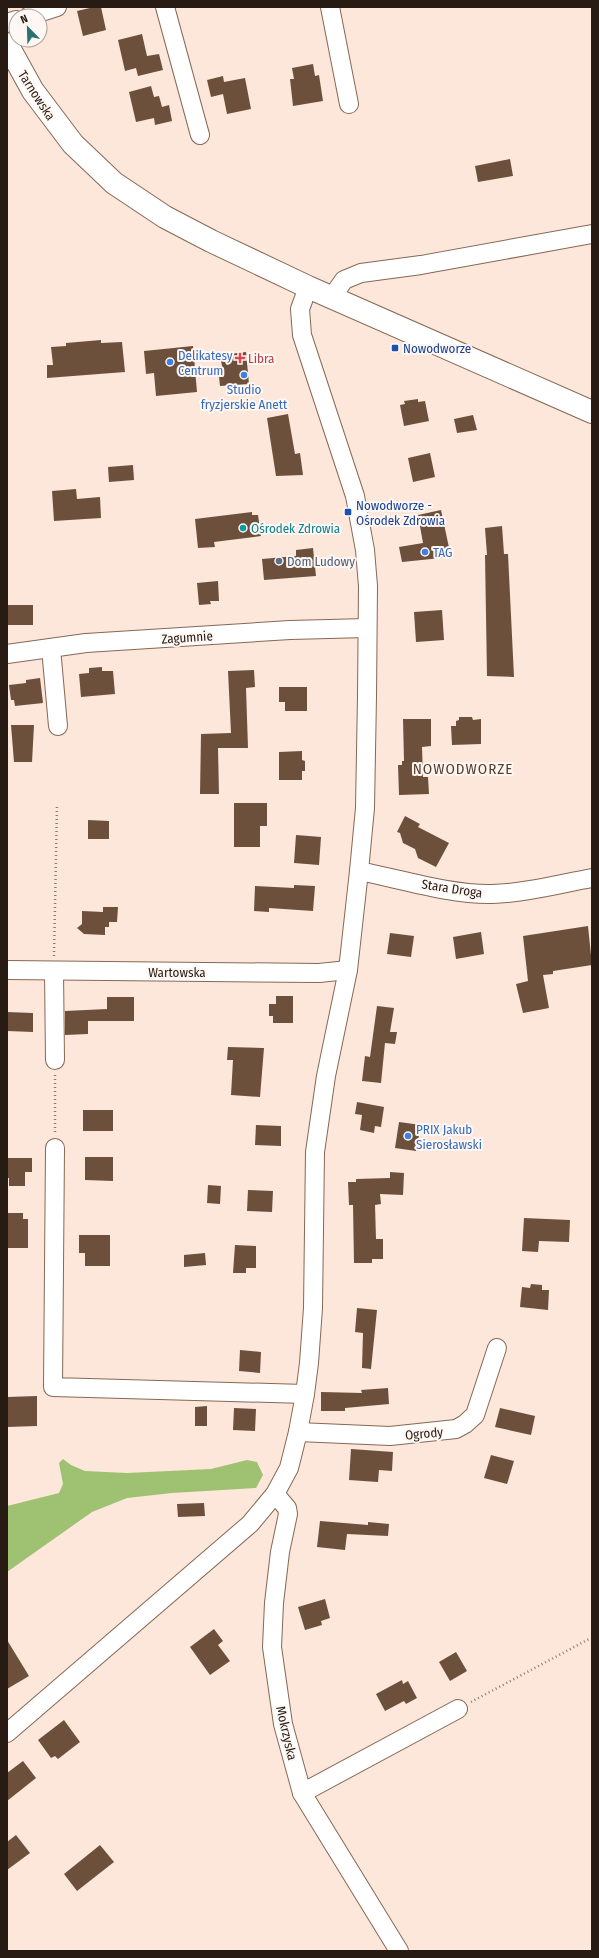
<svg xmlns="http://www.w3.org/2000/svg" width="599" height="1958" viewBox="0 0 599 1958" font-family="'Fira Sans Condensed',sans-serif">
  <rect width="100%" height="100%" fill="#fce7da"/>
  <polygon fill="#9fc172" points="63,1459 71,1465 85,1471 127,1473 211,1469 247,1460 257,1462 263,1475 256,1488 172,1493 127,1498 92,1512 7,1572 7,1506 59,1493 63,1484 59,1463"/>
  <g fill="#6c503c">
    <polygon points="94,7 101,7 106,30 83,36 77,11"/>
    <polygon points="142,34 147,56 159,54 163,70 138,76 136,68 125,71 118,40"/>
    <polygon points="313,64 315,76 319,75 323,101 293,106 290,79 294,79 292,68"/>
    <polygon points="223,76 224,82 245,78 251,109 227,114 223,94 211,97 207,80"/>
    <polygon points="151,86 154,97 159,96 162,107 169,105 172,121 155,125 154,118 136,122 129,92"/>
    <polygon points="510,159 513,176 478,182 475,166"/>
    <polygon points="101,340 101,343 122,342 125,372 47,378 47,365 53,365 51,347 66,346 66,343"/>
    <polygon points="193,346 197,392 156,396 154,373 146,374 144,351"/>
    <polygon points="246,352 249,384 220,386 218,367 222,366 220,355"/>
    <polygon points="418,399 418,402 425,401 429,421 404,426 400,405 405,404 404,401"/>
    <polygon points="288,414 295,454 300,453 303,475 276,476 267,418"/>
    <polygon points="473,415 477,430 457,433 454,419"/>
    <polygon points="430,453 435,477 413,482 408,458"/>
    <polygon points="133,465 134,480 109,482 108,467"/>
    <polygon points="76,489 77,499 100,497 101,518 54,521 52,491"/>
    <polygon points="441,510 451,557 402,562 399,547 423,543 418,515"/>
    <polygon points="252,512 252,515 258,515 261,536 214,542 215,547 198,548 195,519"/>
    <polygon points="502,526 504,554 508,554 514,677 487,676 485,555 487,555 485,528"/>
    <polygon points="313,548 316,576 264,580 262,559 296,556 296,550"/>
    <polygon points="218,581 219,601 210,601 211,604 199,605 197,583"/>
    <rect x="7" y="605" width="26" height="20"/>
    <polygon points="442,610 444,640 416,642 414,612"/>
    <polygon points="102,667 102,671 113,671 115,694 81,697 79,674 89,673 89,668"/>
    <polygon points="254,670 255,687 246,688 248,748 218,748 219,794 200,794 201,734 231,733 228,671"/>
    <polygon points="40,678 43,703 15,706 14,700 11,700 9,685 26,683 26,680"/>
    <polygon points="279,687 307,687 307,711 285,711 285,702 279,702"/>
    <polygon points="459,717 472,717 473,720 481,719 481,744 452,745 451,726 456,726 456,721 459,720"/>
    <polygon points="403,719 431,719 431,746 422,747 423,777 428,777 429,794 399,795 398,765 402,765 402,761 404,761"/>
    <polygon points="11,725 34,725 32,762 14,762"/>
    <polygon points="302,751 302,760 305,761 305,771 302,771 302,780 279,780 279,752"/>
    <polygon points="234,803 267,803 267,826 260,826 260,847 234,847"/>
    <polygon points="405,816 420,824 418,827 449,843 436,867 418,858 415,849 403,843 400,833 397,832"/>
    <polygon points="88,820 109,821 109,839 88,839"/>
    <polygon points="296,835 321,837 319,865 294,863"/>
    <polygon points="294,885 315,886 313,911 269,908 269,912 254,911 255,886 294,888"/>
    <polygon points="103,907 118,907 117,922 109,922 109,927 105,927 105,935 84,934 77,928 82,924 82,911 103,912"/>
    <polygon points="588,926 592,965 553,971 553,974 543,975 549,1008 523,1013 516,984 528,981 523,936"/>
    <polygon points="481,932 484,954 456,959 453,937"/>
    <polygon points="390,933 414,936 411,957 387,954"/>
    <polygon points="276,996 293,996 293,1023 273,1023 273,1016 269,1016 269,1004 276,1004"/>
    <polygon points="107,997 134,997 134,1021 88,1021 88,1034 65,1035 65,1011 107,1009"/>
    <polygon points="377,1006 394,1008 390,1032 397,1032 395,1044 385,1043 381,1083 362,1081 365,1056 370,1057"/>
    <polygon points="7,1012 33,1013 33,1032 7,1031"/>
    <polygon points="228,1047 264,1048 260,1097 231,1095 233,1060 227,1060"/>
    <polygon points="357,1102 384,1107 381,1127 375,1126 374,1133 360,1130 362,1115 355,1114"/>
    <rect x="83" y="1110" width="30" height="21"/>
    <polygon points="399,1122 421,1125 416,1151 395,1148"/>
    <polygon points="256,1125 281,1126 281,1146 255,1145"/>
    <polygon points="85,1157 113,1157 113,1181 85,1180"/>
    <polygon points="8,1158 32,1158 32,1172 25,1172 25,1186 9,1186 9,1178 7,1178"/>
    <polygon points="390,1172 404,1173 403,1195 380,1194 381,1204 375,1205 376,1239 383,1239 383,1259 372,1259 372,1263 354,1263 353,1205 349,1205 348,1182 356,1182 356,1179 390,1178"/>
    <polygon points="208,1185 221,1186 220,1204 207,1203"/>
    <polygon points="248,1190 273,1191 272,1212 247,1211"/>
    <polygon points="7,1213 23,1213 23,1219 28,1219 28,1248 7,1248"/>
    <polygon points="524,1218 570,1220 569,1242 539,1241 538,1252 522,1251"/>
    <polygon points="79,1235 110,1235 110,1266 85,1266 85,1253 79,1253"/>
    <polygon points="235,1245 256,1246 256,1268 246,1268 246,1273 233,1273"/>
    <polygon points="205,1253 206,1265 184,1267 184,1255"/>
    <polygon points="531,1284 542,1285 542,1290 549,1290 548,1310 520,1307 522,1287 530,1288"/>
    <polygon points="357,1308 377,1310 371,1369 362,1368 363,1333 355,1332"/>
    <polygon points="240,1350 261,1352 260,1373 239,1371"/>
    <polygon points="388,1388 389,1404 345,1408 345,1411 321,1411 321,1392 362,1393 361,1390"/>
    <polygon points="37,1396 37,1426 7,1427 7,1397"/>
    <polygon points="207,1406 207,1426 195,1426 195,1407"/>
    <polygon points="234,1408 256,1409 255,1431 233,1430"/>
    <polygon points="500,1408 535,1416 531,1435 495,1427"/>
    <polygon points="351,1449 393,1452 392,1471 379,1470 378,1482 349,1480"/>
    <polygon points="491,1455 514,1461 507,1484 484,1478"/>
    <polygon points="204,1503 205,1516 178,1517 177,1504"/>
    <polygon points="320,1521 368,1525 368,1522 389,1524 388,1536 347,1534 345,1550 317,1547"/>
    <polygon points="325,1599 330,1618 321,1621 322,1625 305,1630 298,1607"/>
    <polygon points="214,1629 223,1641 218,1645 230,1661 210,1675 190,1647"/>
    <polygon points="7,1640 29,1676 7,1689"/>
    <polygon points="456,1652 467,1671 450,1681 439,1662"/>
    <polygon points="402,1680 403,1684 408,1681 417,1698 406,1704 404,1701 385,1711 376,1694"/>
    <polygon points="64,1720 80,1742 58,1759 55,1756 51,1758 38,1740"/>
    <polygon points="23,1761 36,1778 7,1801 7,1773"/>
    <polygon points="16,1835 30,1853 7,1870 7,1842"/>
    <polygon points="100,1845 114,1862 77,1891 64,1874"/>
  </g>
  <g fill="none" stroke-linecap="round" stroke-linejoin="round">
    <defs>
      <g id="minor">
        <polyline points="165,7 200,135"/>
        <polyline points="330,7 349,104"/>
        <polyline points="29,16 57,7"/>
        <polyline points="7,23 16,20"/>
        <polyline points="332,297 344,280 361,273 421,265 592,234"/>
        <polyline points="51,648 58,726"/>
        <polyline points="7,654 86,643 290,630 367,628"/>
        <path d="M 359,871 C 400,879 451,895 492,894 C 526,893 559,884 592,878"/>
        <polyline points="7,970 319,973 348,970"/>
        <polyline points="54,971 55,1060"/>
        <polyline points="55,1148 53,1387 305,1394"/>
        <polyline points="298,1432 390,1436 456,1429 465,1424 475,1415 497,1348"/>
        <polyline points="275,1494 287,1508 288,1514 280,1552 274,1603 272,1647 283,1724 302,1793 399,1951"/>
        <polyline points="7,1733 250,1524 275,1494 289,1468 298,1432 305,1394 309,1363 313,1308 315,1152 326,1076 348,970 359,871 365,808 367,696 368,586 365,550 355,496 302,335 300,309 308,287"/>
        <polyline points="302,1793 458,1709"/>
      </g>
      <polyline id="major" points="7,44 33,91 73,144 114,183 165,217 211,241 308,287 592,412"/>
    </defs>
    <use href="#minor" stroke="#866854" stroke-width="20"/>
    <use href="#major" stroke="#866854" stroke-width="24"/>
    <g stroke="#8a7a70" stroke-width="2.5" stroke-dasharray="1 3" stroke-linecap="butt">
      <polyline points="54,956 57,806"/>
      <polyline points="55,1075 55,1134"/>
      <polyline points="471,1702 591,1638"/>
    </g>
    <use href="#minor" stroke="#fff" stroke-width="18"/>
    <use href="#major" stroke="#fff" stroke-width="22"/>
  </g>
  <g fill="#1a4fb4" stroke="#fff7f3" stroke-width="1.5">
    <rect x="391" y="344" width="8" height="8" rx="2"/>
    <rect x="344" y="508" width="8" height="8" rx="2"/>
  </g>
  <path fill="#e0444e" stroke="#fff7f3" stroke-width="1.5" d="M238 352h4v4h4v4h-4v4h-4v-4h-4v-4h4z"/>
  <g fill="#3f7fe0" stroke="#fff7f3" stroke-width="1.5">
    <circle cx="170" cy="362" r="4"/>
    <circle cx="244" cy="375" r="4"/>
    <circle cx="425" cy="552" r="4"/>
    <circle cx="408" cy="1136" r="4"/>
  </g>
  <circle fill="#0f9aa8" stroke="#fff7f3" stroke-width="1.5" cx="243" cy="528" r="4"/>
  <circle fill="#5c6f8a" stroke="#fff7f3" stroke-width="1.5" cx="279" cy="561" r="4"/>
  <g text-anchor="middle" stroke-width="4" stroke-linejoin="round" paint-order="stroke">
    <g font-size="13" fill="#271b13" stroke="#fff7f3">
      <text transform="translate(37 95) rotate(57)" y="5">Tarnowska</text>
      <text transform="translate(187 637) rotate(-4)" y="5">Zagumnie</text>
      <text transform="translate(452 888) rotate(9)" y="5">Stara Droga</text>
      <text x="177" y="977">Wartowska</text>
      <text transform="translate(424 1433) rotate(-5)" y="5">Ogrody</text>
      <text transform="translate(287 1733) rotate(77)" y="5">Mokrzyska</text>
    </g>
    <g font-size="13" fill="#164399" stroke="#fff7f3" text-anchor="start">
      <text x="403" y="353">Nowodworze</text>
      <text x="356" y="510">Nowodworze -<tspan x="356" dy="15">Ośrodek Zdrowia</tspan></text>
    </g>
    <g font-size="13" fill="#366cbe" stroke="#fff7f3" text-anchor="start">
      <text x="178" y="360">Delikatesy<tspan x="178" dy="15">Centrum</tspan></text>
      <text x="244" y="394" text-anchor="middle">Studio<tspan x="244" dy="15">fryzjerskie Anett</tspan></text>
      <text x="433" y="557">TAG</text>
      <text x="416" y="1134">PRIX Jakub<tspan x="416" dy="15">Sierosławski</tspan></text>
    </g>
    <g font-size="13" fill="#be3a42" stroke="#fff7f3" text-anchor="start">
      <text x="248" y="363">Libra</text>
    </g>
    <g font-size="13" fill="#0d838f" stroke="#fff7f3" text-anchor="start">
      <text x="251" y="533">Ośrodek Zdrowia</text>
    </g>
    <g font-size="13" fill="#4e5e75" stroke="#fff7f3" text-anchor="start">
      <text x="287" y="566">Dom Ludowy</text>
    </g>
    <g font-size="15" letter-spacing="1" fill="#5b3f2d" stroke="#fff7f3">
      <text x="463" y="774">NOWODWORZE</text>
    </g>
  </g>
  <rect width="599" height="1958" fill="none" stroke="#271b13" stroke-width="16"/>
  <g transform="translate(28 28) rotate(337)"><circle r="19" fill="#fff7f3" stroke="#a99f99"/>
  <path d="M0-3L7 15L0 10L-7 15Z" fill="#287272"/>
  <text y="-6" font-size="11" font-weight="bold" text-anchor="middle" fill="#271b13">N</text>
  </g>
</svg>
